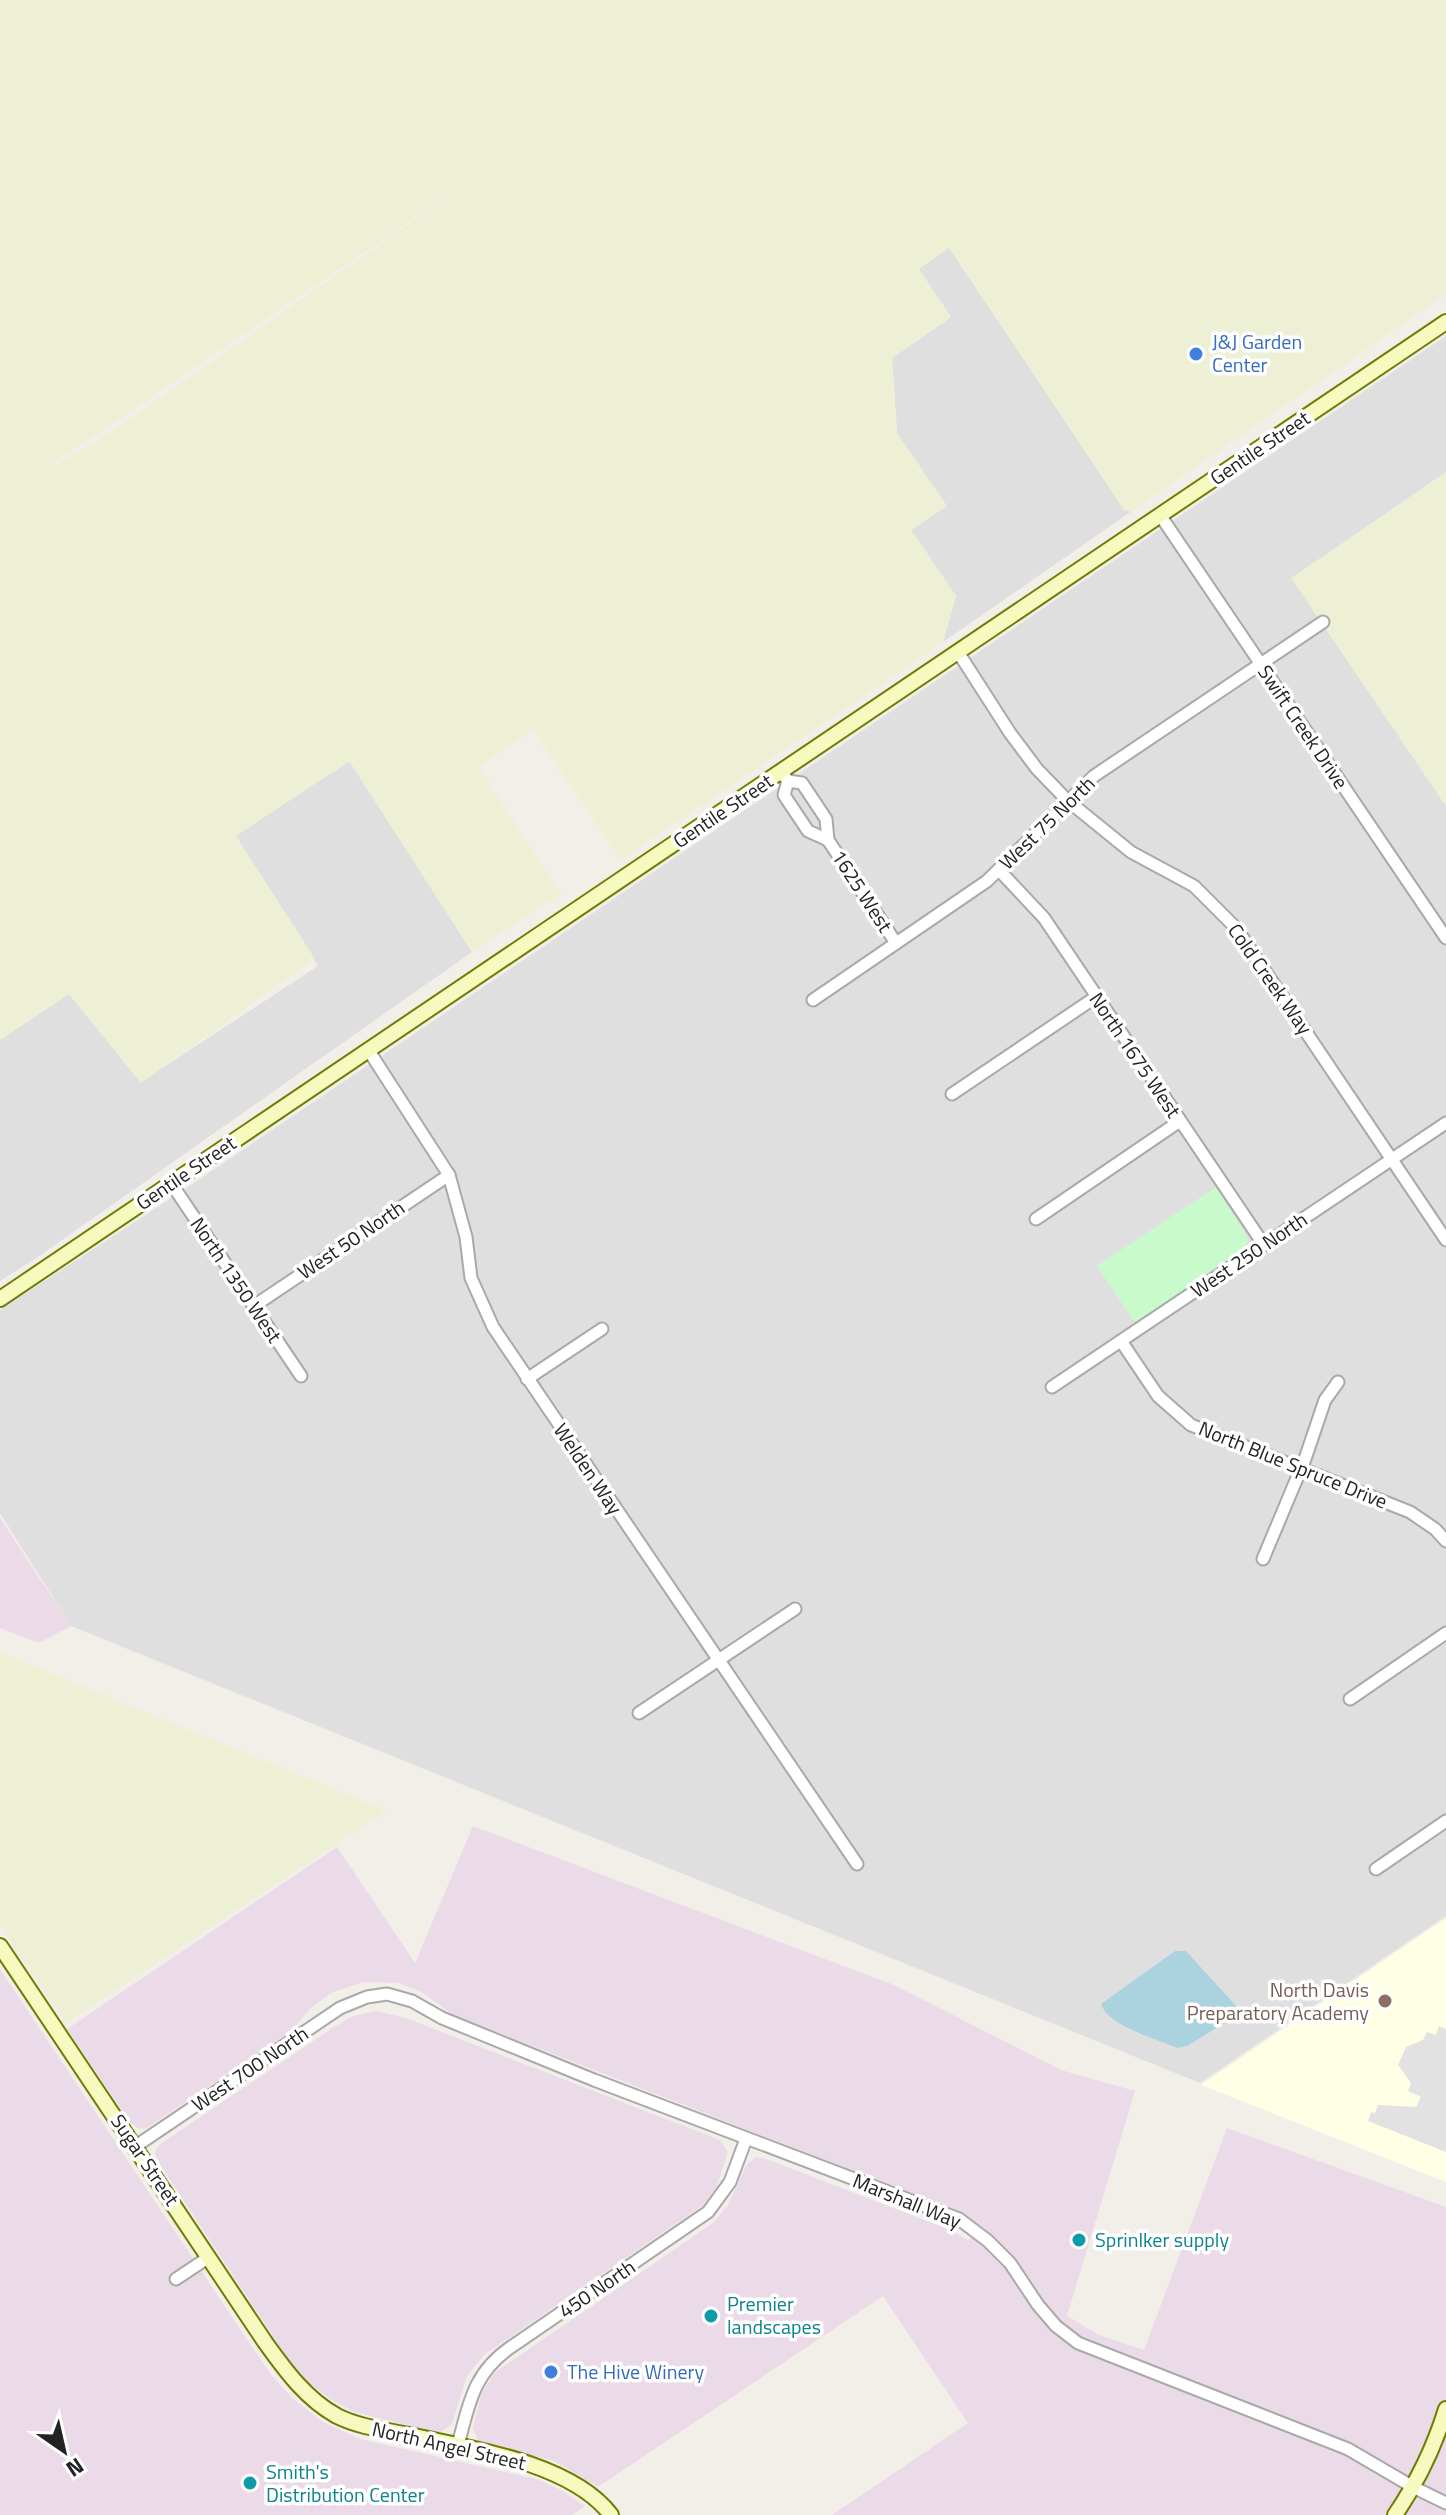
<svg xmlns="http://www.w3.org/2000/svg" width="1446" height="2515" viewBox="0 0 1446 2515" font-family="'Titillium Web',sans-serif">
  <rect width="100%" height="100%" fill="#f2efe9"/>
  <g fill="#e0dfdf">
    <polygon points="949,247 1132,511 943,642 956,596 911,530 946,506 897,433 892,358 951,317 918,269"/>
    <polygon points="1446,336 1446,472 1292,578 1446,806 1446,1916 1200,2083 71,1626 0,1513 0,1310 176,1195"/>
    <polygon points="350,761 472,952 35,1259 0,1281 0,1040 69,994 141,1082 318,966 233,837"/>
  </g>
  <g fill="#ebdbe8">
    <polygon points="0,1518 71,1626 39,1643 0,1628"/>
    <polygon points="473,1826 894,1985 1061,2070 1135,2091 1067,2316 1099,2335 1144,2350 1227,2128 1446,2207 1446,2515 832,2515 968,2423 883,2296 598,2487 554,2461 483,2443 478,2440 473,2428 481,2395 494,2373 713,2223 728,2205 747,2164 756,2157 764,2158 950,2230 968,2240 985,2228 943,2206 453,2015 423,1993 399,1983 363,1982 331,1993 311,2008 288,2034 145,2129 138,2128 130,2122 67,2029 337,1847 415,1963"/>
    <polygon points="0,1969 248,2341 272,2376 292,2398 323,2422 360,2439 537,2479 561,2490 585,2506 572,2515 0,2515"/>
    <polygon points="376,2011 406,2018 720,2140 728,2152 717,2186 703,2205 484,2355 467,2376 452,2424 439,2433 354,2412 332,2400 307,2382 292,2365 155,2157 156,2149 162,2143 334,2027 353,2016"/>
  </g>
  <polygon fill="#ffffe5" points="1446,1918 1446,2182 1201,2085"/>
  <g fill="#eef0d5" fill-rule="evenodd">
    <path d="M 4,0 L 1446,0 L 1446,294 L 1132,511 L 1124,510 L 949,248 L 919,269 L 951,317 L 892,358 L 897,433 L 947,506 L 911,530 L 956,596 L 943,642 L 621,860 L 533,730 L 479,767 L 561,894 L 472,952 L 349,761 L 236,836 L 315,959 L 141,1083 L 69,994 L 0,1040 L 0,3 ZM 495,164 L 113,431 L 29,480 L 494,164 Z"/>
    <polygon points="1446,473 1446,806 1291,578"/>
    <polygon points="0,1652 387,1811 66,2023 0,1926"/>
  </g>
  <polygon fill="#c8facc" points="1216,1187 1248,1238 1246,1248 1135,1323 1097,1266"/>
  <polygon fill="#e2e2e2" points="1439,2026 1446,2029 1446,2152 1368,2121 1371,2112 1375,2113 1378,2105 1416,2107 1421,2097 1408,2091 1411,2083 1398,2065 1406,2047 1423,2040 1427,2032 1436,2035"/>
  <path fill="#aad3df" d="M 1175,1951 L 1186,1951 L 1236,2006 L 1236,2016 L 1187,2046 L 1177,2048 C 1157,2039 1108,2026 1101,2004 Z"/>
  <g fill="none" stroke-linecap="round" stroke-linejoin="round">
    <defs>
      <g id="street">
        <polyline points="1160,515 1446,938"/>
        <polyline points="958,652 1010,733 1037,769 1067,800 1131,852 1194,886 1236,928 1446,1240"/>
        <polyline points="781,772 788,781 802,783 826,819 828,840 896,943"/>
        <polyline points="788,781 784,795 808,831 828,840"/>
        <polyline points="999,870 1044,918 1264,1245"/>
        <polyline points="813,1000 987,881 1094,776 1323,622"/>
        <polyline points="369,1051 449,1175 466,1237 471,1278 493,1327 857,1864"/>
        <polyline points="952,1094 1096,997"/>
        <polyline points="171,1183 301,1376"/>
        <polyline points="1036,1219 1180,1121"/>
        <polyline points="254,1306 449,1175"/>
        <polyline points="1121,1341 1158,1396 1191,1425 1410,1512 1435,1529 1446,1541"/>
        <polyline points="527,1379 602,1329"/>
        <polyline points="1052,1387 1446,1123"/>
        <polyline points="1263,1559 1305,1459 1325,1400 1338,1382"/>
        <polyline points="1350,1699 1446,1633"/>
        <polyline points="639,1713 795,1609"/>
        <polyline points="1376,1869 1446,1821"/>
        <polyline points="136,2146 340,2008 367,1997 387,1994 412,2001 442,2018 594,2080 959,2219 988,2241 1010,2263 1038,2305 1056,2326 1078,2343 1348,2449 1413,2487 1446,2503"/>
        <polyline points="176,2279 209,2257"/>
        <path d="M 458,2445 C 469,2404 473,2373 511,2347 L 708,2212 L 730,2182 L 746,2139"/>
      </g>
      <g id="secondary">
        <polyline points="0,1299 1446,322"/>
        <path d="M 0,1946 L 265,2342 C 285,2370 306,2399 337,2416 C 359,2427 385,2430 409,2435 C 470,2448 572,2463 611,2515"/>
        <path d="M 1395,2515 C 1418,2481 1434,2448 1446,2409"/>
      </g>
    </defs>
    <use href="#street" stroke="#a9a9a9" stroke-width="15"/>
    <use href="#secondary" stroke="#707d05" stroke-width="18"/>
    <use href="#street" stroke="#fff" stroke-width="11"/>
    <use href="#secondary" stroke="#f7fabf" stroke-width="14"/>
  </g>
  <g fill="#3f7fe0" stroke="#fff" stroke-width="3">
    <circle cx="1196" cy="354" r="8"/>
    <circle cx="551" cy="2372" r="8"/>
  </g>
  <circle fill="#8d6e63" stroke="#fff" stroke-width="3" cx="1385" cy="2001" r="8"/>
  <g fill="#0f9aa8" stroke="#fff" stroke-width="3">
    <circle cx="1079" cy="2240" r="8"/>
    <circle cx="711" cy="2316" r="8"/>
    <circle cx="250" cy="2483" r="8"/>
  </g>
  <g text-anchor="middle" stroke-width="7" stroke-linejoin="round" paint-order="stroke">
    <g font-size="20" fill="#366cbe" stroke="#fff" text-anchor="start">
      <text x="1212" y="349">J&amp;J Garden<tspan x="1212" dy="23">Center</tspan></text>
      <text x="567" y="2379">The Hive Winery</text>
    </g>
    <g font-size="20" fill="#222" stroke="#fff">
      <text transform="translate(1260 448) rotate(-34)" y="7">Gentile Street</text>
      <text transform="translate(1303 727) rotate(56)" y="7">Swift Creek Drive</text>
      <text transform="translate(723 811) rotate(-34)" y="7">Gentile Street</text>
      <text transform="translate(1047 823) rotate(-44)" y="7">West 75 North</text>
      <text transform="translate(862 891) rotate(57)" y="7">1625 West</text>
      <text transform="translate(1270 979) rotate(55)" y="7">Cold Creek Way</text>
      <text transform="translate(1135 1055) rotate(56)" y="7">North 1675 West</text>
      <text transform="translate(186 1173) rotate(-34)" y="7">Gentile Street</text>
      <text transform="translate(351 1240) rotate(-34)" y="7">West 50 North</text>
      <text transform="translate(1249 1255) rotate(-34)" y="7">West 250 North</text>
      <text transform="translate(236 1280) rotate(56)" y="7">North 1350 West</text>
      <text transform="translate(1293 1465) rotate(22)" y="7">North Blue Spruce Drive</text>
      <text transform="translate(588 1469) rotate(56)" y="7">Welden Way</text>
      <text transform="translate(250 2069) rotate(-34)" y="7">West 700 North</text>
      <text transform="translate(145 2160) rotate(56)" y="7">Sugar Street</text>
      <text transform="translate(907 2201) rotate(22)" y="7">Marshall Way</text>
      <text transform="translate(597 2289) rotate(-34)" y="7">450 North</text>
      <text transform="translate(449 2446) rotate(13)" y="7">North Angel Street</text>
    </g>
    <g font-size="20" fill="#785e54" stroke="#fff" text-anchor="end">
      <text x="1369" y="1997">North Davis<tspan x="1369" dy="23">Preparatory Academy</tspan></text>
    </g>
    <g font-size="20" fill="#0d838f" stroke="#fff" text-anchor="start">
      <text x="1095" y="2247">Sprinlker supply</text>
      <text x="727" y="2311">Premier<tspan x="727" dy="23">landscapes</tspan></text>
      <text x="266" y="2479">Smith's<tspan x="266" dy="23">Distribution Center</tspan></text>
    </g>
  </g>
  <g transform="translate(64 2451) rotate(146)" stroke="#ffffff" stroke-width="6" paint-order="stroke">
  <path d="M0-6L14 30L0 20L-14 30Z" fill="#222222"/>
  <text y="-12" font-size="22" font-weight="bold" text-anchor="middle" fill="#222222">N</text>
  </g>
</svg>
